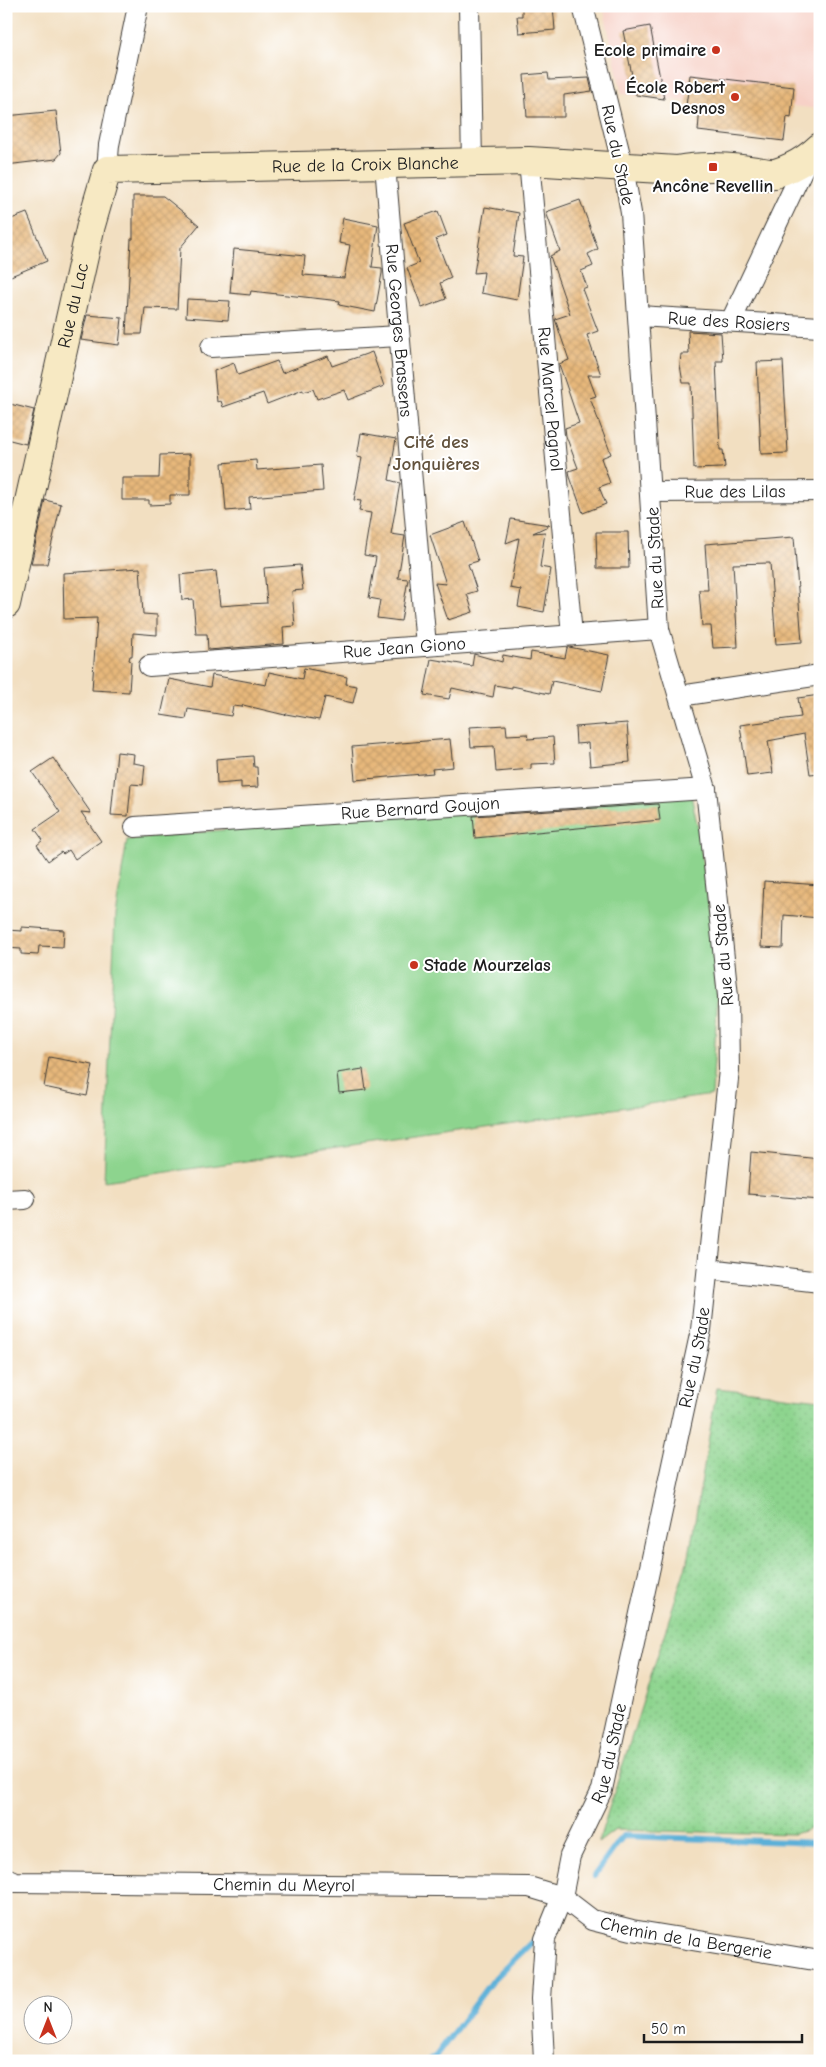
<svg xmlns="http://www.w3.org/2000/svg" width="826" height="2067" viewBox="0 0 826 2067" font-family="'Comic Neue',sans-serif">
  <defs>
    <pattern id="grass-dots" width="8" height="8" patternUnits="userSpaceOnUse" patternTransform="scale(1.25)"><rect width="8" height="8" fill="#8dd48e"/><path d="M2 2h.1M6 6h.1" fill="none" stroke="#79b57a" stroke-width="1.8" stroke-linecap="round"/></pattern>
    <pattern id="building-cross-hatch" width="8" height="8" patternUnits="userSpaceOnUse" patternTransform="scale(1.25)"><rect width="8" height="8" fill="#e7b87c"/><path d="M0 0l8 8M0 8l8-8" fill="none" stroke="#c69e6b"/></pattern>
  </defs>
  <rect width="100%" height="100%" fill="#fff"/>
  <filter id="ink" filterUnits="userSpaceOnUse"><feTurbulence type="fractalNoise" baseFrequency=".02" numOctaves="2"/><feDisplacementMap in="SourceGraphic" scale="10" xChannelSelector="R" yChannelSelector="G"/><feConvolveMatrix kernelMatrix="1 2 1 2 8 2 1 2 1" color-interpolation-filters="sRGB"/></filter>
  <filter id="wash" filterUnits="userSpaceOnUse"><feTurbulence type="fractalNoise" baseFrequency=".0096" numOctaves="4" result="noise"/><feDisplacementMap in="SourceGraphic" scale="20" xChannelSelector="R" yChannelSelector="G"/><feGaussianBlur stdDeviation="1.12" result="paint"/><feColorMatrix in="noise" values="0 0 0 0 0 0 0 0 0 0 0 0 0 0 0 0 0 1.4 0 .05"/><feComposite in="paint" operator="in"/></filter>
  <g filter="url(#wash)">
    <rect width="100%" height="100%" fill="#f2dfc1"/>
    <polygon fill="#f7d1c7" points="603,6 820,6 820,109 792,106 791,118 787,117 784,141 698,131 700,107 686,106 686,101 622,94"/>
    <polygon fill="url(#grass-dots)" stroke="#547855" points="717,1388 820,1400 820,1826 793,1834 615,1830 598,1843 689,1556"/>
    <polygon fill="#8dd48e" stroke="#547855" points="688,781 698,828 711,923 717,1006 712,1095 104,1181 115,916 127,840"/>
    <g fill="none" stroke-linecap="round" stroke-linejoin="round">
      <g stroke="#5cb0d8" stroke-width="6">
        <polyline points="594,1876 623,1836 820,1843"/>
        <polyline points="429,2061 436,2056 491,1982 533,1941"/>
      </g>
    </g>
    <g id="blocks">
      <g fill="url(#building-cross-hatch)">
        <polygon points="522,6 553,6 555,30 519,33 517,16 522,16"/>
        <polygon points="650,26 664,99 636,95 623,31"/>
        <polygon points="548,73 549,80 589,78 592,91 564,95 564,117 527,117 524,75"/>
        <polygon points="690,75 794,87 791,118 787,117 784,141 698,131 700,107 686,106"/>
        <polygon points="56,111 61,153 56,159 6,165 6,116"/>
        <polygon points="133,196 163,196 199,225 180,248 177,309 145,308 142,334 126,334 131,239 133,239"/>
        <polygon points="580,200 598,249 588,254 593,266 581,271 587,287 582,289 598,331 587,335 601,375 588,375 596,396 590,398 611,454 601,458 610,483 599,487 606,504 583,513 570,477 569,471 578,468 566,436 565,428 579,423 560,367 559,364 569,360 555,319 570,314 550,256 560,251 546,212"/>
        <polygon points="485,207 519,213 513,256 523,257 517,300 481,293 484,272 474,273"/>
        <polygon points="438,211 447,235 436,239 451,278 440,283 446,299 422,308 407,268 419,263 404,223"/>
        <polygon points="27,213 47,261 6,278 6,221"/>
        <polygon points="343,218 378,225 372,267 382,268 382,273 375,312 339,305 340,301 251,291 250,295 230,293 234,249 305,256 303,275 344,278 350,245 339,243"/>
        <polygon points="187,299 230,301 228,320 186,317"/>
        <polygon points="87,315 122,318 119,345 81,340"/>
        <polygon points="688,331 721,333 723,361 716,361 720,450 723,450 725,467 721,468 694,469 691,383 683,383 680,365 681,354 689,354"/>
        <polygon points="372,352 384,386 348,400 344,390 317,399 313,389 303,392 303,390 267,404 263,393 223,407 221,401 217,402 214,371 234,363 238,375 277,361 282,373 328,356 332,366"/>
        <polygon points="783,361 788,453 761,454 757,362"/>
        <polygon points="6,403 34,410 26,444 6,439"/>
        <polygon points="361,433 396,439 389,480 400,483 391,534 405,536 398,578 408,579 401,621 377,618 380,600 369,598 376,557 364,555 371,513 359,511 361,501 354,500 362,458 357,457"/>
        <polygon points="190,454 190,495 170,495 170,504 149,505 149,500 122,500 122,478 159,478 160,455"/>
        <polygon points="256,460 257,470 321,465 323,491 249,497 250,509 226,511 222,463"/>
        <polygon points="45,500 61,504 47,564 31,564"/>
        <polygon points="511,519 550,525 533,533 545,532 540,567 551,569 544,612 518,607 521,590 510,588 519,538 506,543"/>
        <polygon points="465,522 478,561 468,564 477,591 467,594 473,612 448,620 435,583 446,584 430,535"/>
        <polygon points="596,532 628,532 629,568 597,568"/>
        <polygon points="794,537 802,642 776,644 770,563 733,564 738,647 713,648 711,626 702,626 699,590 708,590 705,544"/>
        <polygon points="300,565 303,590 292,591 295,626 283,627 284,644 208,650 207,634 196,634 193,599 182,600 180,575 216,571 220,606 247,604 267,603 264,568"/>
        <polygon points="140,568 143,614 157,615 157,635 133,633 132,656 130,656 129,660 131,661 129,692 92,690 97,618 64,619 63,573"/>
        <polygon points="569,647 609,655 602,691 552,681 549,694 512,686 512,688 495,685 493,697 452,688 449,699 424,695 431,659 472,666 474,654 502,662 503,655 530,660 531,652 565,658 567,648"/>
        <polygon points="304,668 347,677 346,684 357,686 353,703 325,697 319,720 286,714 285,715 243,705 242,707 233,706 231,716 188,709 186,719 161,715 169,679 210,687 212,675 266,685 269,672 302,679"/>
        <polygon points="820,695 820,773 810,774 804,734 768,741 773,773 747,776 740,725 801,717 798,698"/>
        <polygon points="627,723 630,762 590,766 588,743 576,744 575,727"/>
        <polygon points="506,725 507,735 527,734 528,739 553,737 555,763 531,764 531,769 496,772 494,746 471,747 469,727"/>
        <polygon points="450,739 453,767 432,769 433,773 355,780 352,747"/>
        <polygon points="117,752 134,754 133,763 145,765 143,785 131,784 128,816 111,815"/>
        <polygon points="253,756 254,767 257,767 258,787 241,788 241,782 217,784 216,759"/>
        <polygon points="53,758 91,813 81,812 101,841 75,859 69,850 63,854 61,852 48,861 37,845 43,840 35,829 60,812 32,772"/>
        <polygon points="658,804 660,820 475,838 473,816"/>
        <polygon points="764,881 820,885 820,918 784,915 783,948 761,947"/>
        <polygon points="22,927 64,930 63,947 39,946 38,955 21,954 21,949 6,948 6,930 22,931"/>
        <polygon points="49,1057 93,1065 87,1096 44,1087"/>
        <polygon points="363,1069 366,1090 339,1093 337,1073"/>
        <polygon points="751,1152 820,1159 820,1200 748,1194"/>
      </g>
    </g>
  </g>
  <g filter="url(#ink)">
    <use href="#blocks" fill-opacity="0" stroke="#3c3935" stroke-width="1"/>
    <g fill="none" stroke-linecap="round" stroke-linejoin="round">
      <defs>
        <g id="street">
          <polyline points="469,6 472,163"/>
          <path id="s1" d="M 529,161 L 572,635"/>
          <path id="s2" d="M 385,165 L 426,646"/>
          <polyline points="107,170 109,145 138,6"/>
          <path id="s3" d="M 639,316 L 820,327"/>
          <polyline points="731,321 808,158"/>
          <polyline points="211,347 399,336"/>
          <path id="s4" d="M 651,492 L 820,491"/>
          <path id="s5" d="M 149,666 L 659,629"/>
          <polyline points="680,696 820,675"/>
          <path id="s6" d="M 135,827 L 706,789"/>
          <polyline points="6,1200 25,1199"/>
          <polyline points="708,1269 820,1282"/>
          <path id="s7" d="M 6,1878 L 15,1882 L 529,1887 L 562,1897 L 592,1920 L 632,1930 L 820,1961"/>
          <path id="s8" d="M 544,2061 L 541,1999 L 545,1939 L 562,1897 L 570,1856 L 602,1790 L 701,1330 L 729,1070 L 728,996 L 706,789 L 659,629 L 631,213 L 623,167 L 583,6"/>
        </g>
        <g id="secondary">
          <path d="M 757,177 C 781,174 802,164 820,147"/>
          <path id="s9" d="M 6,604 L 91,225 L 107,170 L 529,161 L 677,170 C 710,164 742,168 775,174"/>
        </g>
      </defs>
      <use href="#street" stroke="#3c3935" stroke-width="22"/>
      <use href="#secondary" stroke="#3c3935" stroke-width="30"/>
      <use href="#street" stroke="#fff" stroke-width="20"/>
      <use href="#secondary" stroke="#f7e9c3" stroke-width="28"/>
    </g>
  </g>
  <g fill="#c8321e" stroke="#fff" stroke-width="2">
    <circle cx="716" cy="50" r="5"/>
    <circle cx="735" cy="97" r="5"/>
    <rect x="708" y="162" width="10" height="10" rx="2.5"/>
    <circle cx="414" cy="965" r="5"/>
  </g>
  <g text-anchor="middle" stroke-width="4" stroke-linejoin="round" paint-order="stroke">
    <g font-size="18" font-weight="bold" fill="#1c1c1c" stroke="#fff" text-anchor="end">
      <text x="706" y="56">Ecole primaire</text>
      <text x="725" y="93">École Robert<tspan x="725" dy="21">Desnos</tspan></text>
      <text x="713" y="192" text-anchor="middle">Ancône Revellin</text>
      <text x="424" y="971" text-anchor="start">Stade Mourzelas</text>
    </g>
    <g font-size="18" fill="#1c1c1c" stroke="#fff">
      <text transform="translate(618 155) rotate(78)" y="6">Rue du Stade</text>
      <text dy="6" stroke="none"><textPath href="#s9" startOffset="704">Rue de la Croix Blanche</textPath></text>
      <text dy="6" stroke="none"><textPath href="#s9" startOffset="306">Rue du Lac</textPath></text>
      <text dy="6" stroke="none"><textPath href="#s3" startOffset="90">Rue des Rosiers</textPath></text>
      <text dy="6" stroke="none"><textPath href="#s2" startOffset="166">Rue Georges Brassens</textPath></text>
      <text dy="6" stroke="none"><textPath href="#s1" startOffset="239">Rue Marcel Pagnol</textPath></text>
      <text dy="6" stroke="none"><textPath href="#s4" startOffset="84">Rue des Lilas</textPath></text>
      <text transform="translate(655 558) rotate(-93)" y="6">Rue du Stade</text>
      <text dy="6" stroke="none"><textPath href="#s5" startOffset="256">Rue Jean Giono</textPath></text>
      <text dy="6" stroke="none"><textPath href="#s6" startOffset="286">Rue Bernard Goujon</textPath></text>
      <text transform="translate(723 955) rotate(-95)" y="6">Rue du Stade</text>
      <text dy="6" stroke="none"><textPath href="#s8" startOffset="725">Rue du Stade</textPath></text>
      <text dy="6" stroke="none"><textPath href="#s8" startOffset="320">Rue du Stade</textPath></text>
      <text dy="6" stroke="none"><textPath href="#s7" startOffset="279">Chemin du Meyrol</textPath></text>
      <text dy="6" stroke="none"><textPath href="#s7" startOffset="692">Chemin de la Bergerie</textPath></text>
    </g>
    <g font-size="19" font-weight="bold" fill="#63533e" stroke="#fff">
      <text x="436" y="448">Cité des<tspan x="436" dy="22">Jonquières</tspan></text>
    </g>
  </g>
  <rect width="826" height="2067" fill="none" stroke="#fff" stroke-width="25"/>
  <g transform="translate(48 2020)"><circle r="24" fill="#ffffff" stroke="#a4a4a4"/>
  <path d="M0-4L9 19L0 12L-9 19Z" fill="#c8321e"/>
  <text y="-8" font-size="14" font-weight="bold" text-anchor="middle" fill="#1c1c1c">N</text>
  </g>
  <path d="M644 2034v8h158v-8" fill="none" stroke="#1c1c1c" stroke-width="2.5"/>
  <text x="651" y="2034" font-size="15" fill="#1c1c1c" stroke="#ffffff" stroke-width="4" paint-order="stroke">50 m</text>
</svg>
